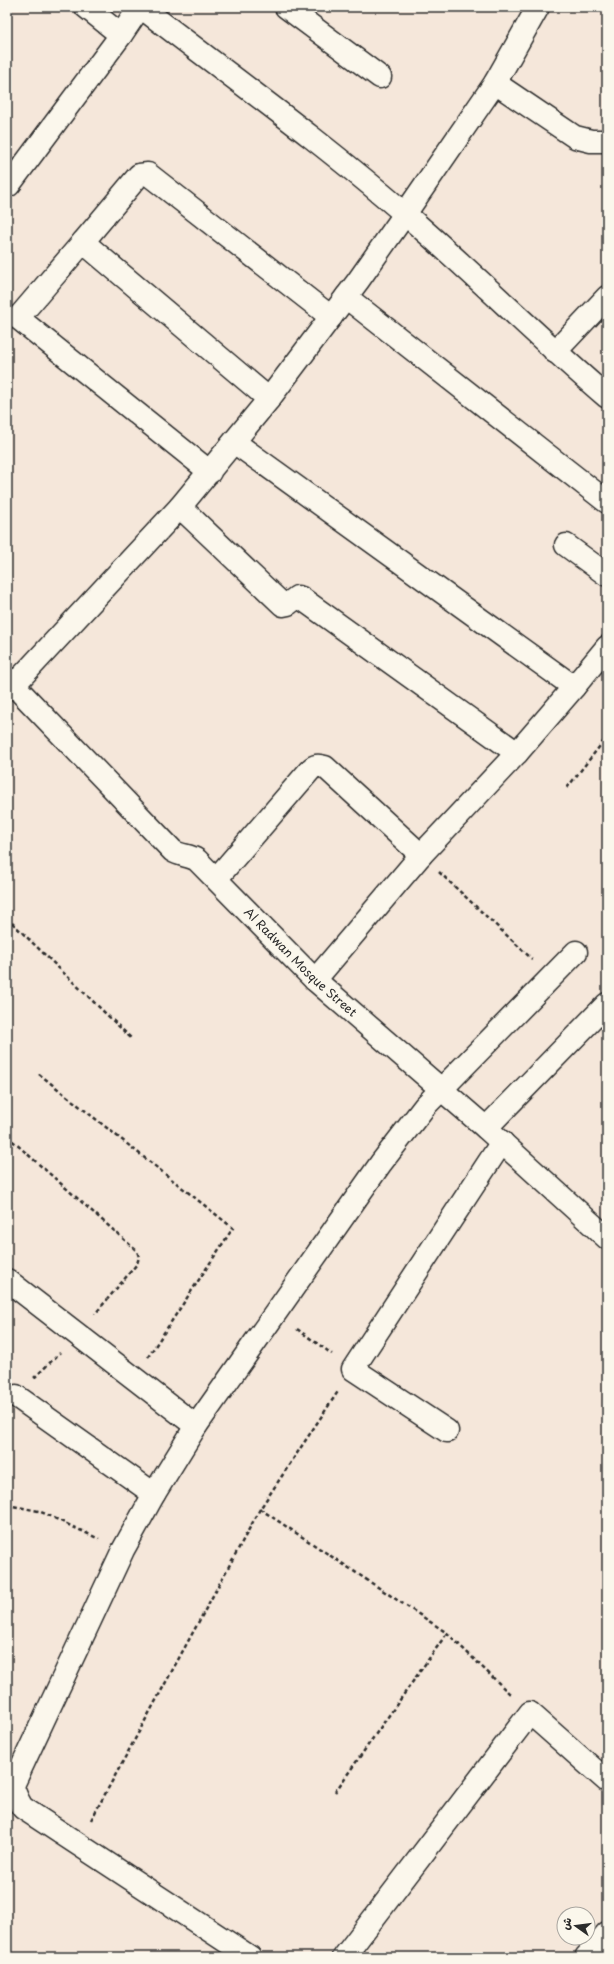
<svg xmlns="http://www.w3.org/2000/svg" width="614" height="1964" viewBox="0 0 614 1964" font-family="'Playpen Sans','Playpen Sans Arabic',sans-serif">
  <rect width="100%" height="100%" fill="#f5e7da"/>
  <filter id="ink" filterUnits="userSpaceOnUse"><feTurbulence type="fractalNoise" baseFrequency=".025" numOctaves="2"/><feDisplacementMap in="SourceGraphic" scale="8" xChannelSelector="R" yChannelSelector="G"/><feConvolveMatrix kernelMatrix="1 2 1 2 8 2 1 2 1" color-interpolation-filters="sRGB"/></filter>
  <g filter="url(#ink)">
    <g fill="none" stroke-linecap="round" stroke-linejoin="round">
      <defs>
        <g id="minor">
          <polyline points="86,7 121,35"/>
          <path d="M 141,7 C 229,75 321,141 405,214 C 474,273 538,338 607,397"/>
          <polyline points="286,7 380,77"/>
          <polyline points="495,83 575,137 591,141 607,141"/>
          <polyline points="9,185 121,35 140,7"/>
          <polyline points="83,242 139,175 148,174 331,317"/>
          <polyline points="346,297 607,502"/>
          <polyline points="555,352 607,297"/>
          <polyline points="269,399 358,281 405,214 495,83 538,7"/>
          <polyline points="234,442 574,687 517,753 421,855 315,980"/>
          <polyline points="210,472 18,318 83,242 269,399 180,507 283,605 288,604 297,597 301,598 517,753"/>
          <polyline points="566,545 607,575"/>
          <path id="s1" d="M 7,678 L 173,851 C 181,856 189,855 197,860 L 315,980 L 486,1128 L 607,1238"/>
          <polyline points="14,685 180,507"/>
          <polyline points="574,687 607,647"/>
          <path d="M 217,878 L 310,770 C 315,765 318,765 325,767 L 421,855"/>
          <polyline points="486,1128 607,1004"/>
          <polyline points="7,1280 196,1426"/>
          <polyline points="16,1396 154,1494"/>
          <polyline points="447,1431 353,1369 502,1142"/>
          <path d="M 7,1776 C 14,1786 15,1798 23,1808 L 250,1957"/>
          <polyline points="13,1785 123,1550 154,1494 196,1426 381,1163 425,1106 576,952"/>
          <polyline points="344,1957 530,1713 607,1781"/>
          <polyline points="586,1957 607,1933"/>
        </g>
      </defs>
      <use href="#minor" stroke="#2b2b2b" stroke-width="25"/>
      <g stroke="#2b2b2b" stroke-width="2.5" stroke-dasharray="4 3" stroke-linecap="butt">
        <polyline points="567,788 607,737"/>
        <polyline points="439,872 532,959"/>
        <polyline points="7,918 132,1039"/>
        <polyline points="39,1074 233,1228 148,1357"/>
        <polyline points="7,1136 137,1251 139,1257 137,1264 95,1314"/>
        <polyline points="297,1329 332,1354"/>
        <polyline points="34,1378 60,1353"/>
        <polyline points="7,1505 39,1511 99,1539"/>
        <polyline points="260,1509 447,1633 511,1695"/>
        <polyline points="335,1792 447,1633"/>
        <polyline points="91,1820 260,1509 339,1390"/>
      </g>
      <use href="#minor" stroke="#fbf7ec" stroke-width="22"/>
    </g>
  </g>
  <g text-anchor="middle" stroke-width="3.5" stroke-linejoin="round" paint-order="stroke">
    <g font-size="12" fill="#2b2b2b" stroke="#fbf7ec">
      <text dy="4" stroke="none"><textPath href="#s1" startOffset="411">Al Radwan Mosque Street</textPath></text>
    </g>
  </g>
  <rect width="614" height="1964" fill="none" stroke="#fbf7ec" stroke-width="24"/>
  <rect x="12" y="12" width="590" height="1940" fill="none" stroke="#2b2b2b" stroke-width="1.5" filter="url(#ink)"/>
  <g transform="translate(576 1926) rotate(284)"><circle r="19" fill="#fbf7ec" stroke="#a8a59f"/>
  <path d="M0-3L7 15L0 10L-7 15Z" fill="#2b2b2b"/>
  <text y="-6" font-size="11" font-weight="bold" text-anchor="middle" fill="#2b2b2b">ش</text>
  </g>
</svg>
